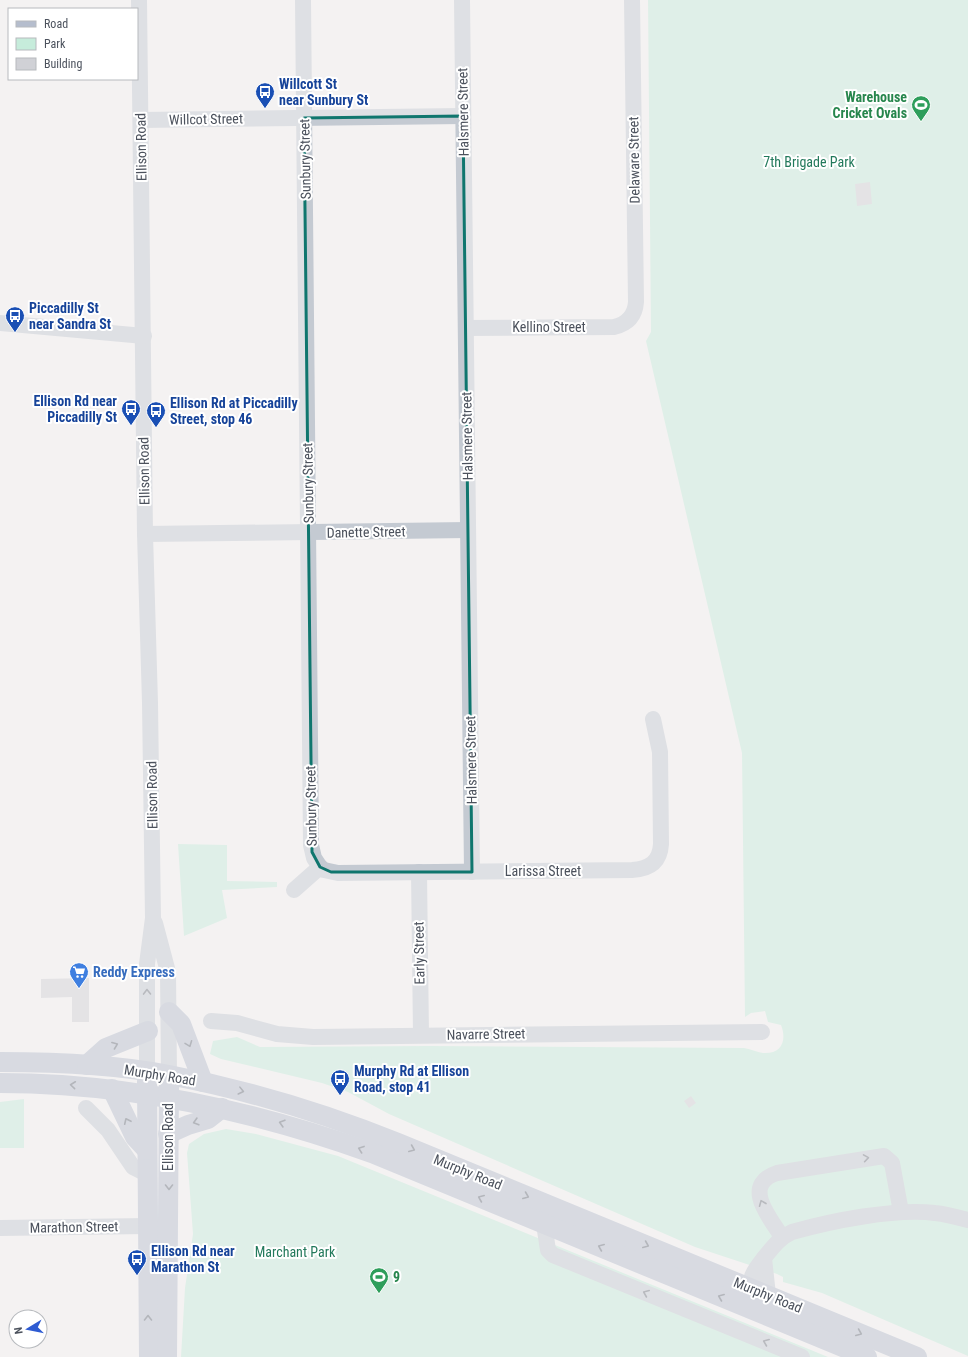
<svg xmlns="http://www.w3.org/2000/svg" width="968" height="1357" viewBox="0 0 968 1357" font-family="'Roboto Condensed',sans-serif">
  <rect width="100%" height="100%" fill="#f4f2f2"/>
  <g fill="#c6ecdb">
    <path d="M 648,0 L 968,0 L 968,1356 L 822,1293 L 783,1282 L 783,1277 L 777,1274 L 695,1247 L 389,1114 L 348,1092 L 322,1083 L 221,1059 L 210,1054 L 213,1041 L 237,1037 L 260,1047 L 429,1046 L 744,1048 C 750,1049 757,1052 763,1053 C 782,1054 787,1040 781,1025 L 768,1022 L 765,1011 L 751,1013 L 745,1017 L 742,753 L 646,341 L 651,332 Z"/>
    <polygon points="178,844 227,845 227,881 277,882 277,887 222,890 227,918 184,936"/>
    <polygon points="24,1099 24,1148 0,1148 0,1102"/>
    <polygon points="226,1129 256,1134 338,1156 828,1357 181,1357 185,1288 193,1234 187,1153 189,1144 204,1134"/>
  </g>
  <g fill="#d0d1d6">
    <polygon points="870,182 872,204 857,206 855,184"/>
    <polygon points="89,978 89,1022 72,1022 72,997 41,998 41,979"/>
    <polygon points="691,1096 696,1103 689,1108 684,1101"/>
  </g>
  <g fill="none" stroke-linecap="round" stroke-linejoin="round">
    <g stroke="#c4cad2" stroke-width="16">
      <polyline points="139,0 145,534 150,703 153,918 147,964 147,1071"/>
      <polyline points="303,0 311,845 314,858 320,867"/>
      <polyline points="462,0 472,872"/>
      <polyline points="141,120 463,116"/>
      <polyline points="0,323 144,336"/>
      <path d="M 466,328 L 614,327 C 627,324 635,316 636,302 L 632,0"/>
      <polyline points="145,534 468,530"/>
      <polyline points="419,872 421,1035"/>
      <path d="M 294,890 L 320,867 L 324,870 L 338,873 L 632,870 C 649,869 660,862 661,844 L 660,752 L 653,719"/>
      <polyline points="155,923 168,972 169,1075"/>
      <polyline points="211,1021 237,1023 277,1034 313,1037 762,1032"/>
      <polyline points="86,1108 108,1130 133,1167 147,1174"/>
      <polyline points="544,1224 548,1250 553,1255 802,1357"/>
      <polyline points="0,1228 148,1226"/>
      <path d="M 782,1237 C 770,1218 741,1185 777,1173 L 884,1156 L 892,1163 L 901,1212"/>
      <polyline points="764,1258 768,1295"/>
      <path d="M 753,1298 C 748,1278 752,1273 764,1258 C 773,1247 779,1238 792,1232 C 831,1221 895,1208 935,1213 C 946,1214 957,1217 968,1220"/>
    </g>
    <g stroke="#b5bdcd" stroke-width="20">
      <polyline points="169,1012 181,1024 203,1082"/>
      <path d="M 0,1062 C 56,1062 114,1064 169,1075 C 248,1090 324,1113 398,1143 L 917,1357"/>
      <polyline points="87,1065 106,1048 148,1031"/>
      <polyline points="147,1081 149,1357"/>
      <path d="M 0,1083 C 128,1083 252,1110 372,1153 L 867,1357"/>
      <polyline points="112,1089 135,1137 147,1150"/>
      <polyline points="168,1134 188,1125 208,1119 222,1108"/>
      <polyline points="167,1357 169,1085"/>
    </g>
  </g>
  <defs><path id="oneway-chevron" d="M-2-3.5L2.5 0L-2 3.5" fill="none" stroke-width="1.6" stroke-linecap="round" stroke-linejoin="round"/></defs>
  <g stroke="#707680">
    <use href="#oneway-chevron" transform="translate(147 992) rotate(-91)"/>
    <use href="#oneway-chevron" transform="translate(866 1158) rotate(-9)"/>
    <use href="#oneway-chevron" transform="translate(762 1203) rotate(-112)"/>
    <use href="#oneway-chevron" transform="translate(646 1293) rotate(-157)"/>
    <use href="#oneway-chevron" transform="translate(766 1342) rotate(-158)"/>
  </g>
  <g stroke="#666d79">
    <use href="#oneway-chevron" transform="translate(189 1044) rotate(69)"/>
    <use href="#oneway-chevron" transform="translate(115 1045) rotate(-21)"/>
    <use href="#oneway-chevron" transform="translate(73 1085) rotate(-174)"/>
    <use href="#oneway-chevron" transform="translate(241 1091) rotate(14)"/>
    <use href="#oneway-chevron" transform="translate(127 1121) rotate(-115)"/>
    <use href="#oneway-chevron" transform="translate(196 1122) rotate(164)"/>
    <use href="#oneway-chevron" transform="translate(282 1123) rotate(-164)"/>
    <use href="#oneway-chevron" transform="translate(361 1149) rotate(-160)"/>
    <use href="#oneway-chevron" transform="translate(412 1149) rotate(23)"/>
    <use href="#oneway-chevron" transform="translate(169 1187) rotate(90)"/>
    <use href="#oneway-chevron" transform="translate(526 1196) rotate(22)"/>
    <use href="#oneway-chevron" transform="translate(481 1198) rotate(-157)"/>
    <use href="#oneway-chevron" transform="translate(646 1245) rotate(23)"/>
    <use href="#oneway-chevron" transform="translate(601 1247) rotate(-157)"/>
    <use href="#oneway-chevron" transform="translate(721 1297) rotate(-158)"/>
    <use href="#oneway-chevron" transform="translate(148 1318) rotate(-90)"/>
    <use href="#oneway-chevron" transform="translate(859 1333) rotate(23)"/>
  </g>
  <path d="M0 0H968V1357H0ZM 463,116 L 472,872 L 331,872 L 320,867 L 312,852 L 304,118 Z" fill="#f4f2f2" fill-opacity=".55" fill-rule="evenodd"/>
  <path fill="none" stroke="#0f766e" stroke-width="3" stroke-linejoin="round" d="M 463,116 L 472,872 L 331,872 L 320,867 L 312,852 L 304,118 Z"/>
  <defs>
    <symbol id="bus-pin" viewBox="-11 -11 22 30"><path d="M0 17L-7.5 6A9.5 9.5 0 1 1 7.5 6Z" fill="#1a4fb4" stroke="#fff"/><path d="M-5-6H5V4H4V6H2V4H-2V6H-4V4H-5ZM-3.5-4V0h7V-4ZM-3.5 1.2v1.5H-2V1.2ZM2 1.2v1.5H3.5V1.2Z" fill="#fff"/></symbol>
    <symbol id="stadium-pin" viewBox="-11 -11 22 30"><path d="M0 17L-7.5 6A9.5 9.5 0 1 1 7.5 6Z" fill="#2e9e5b" stroke="#fff"/><path d="M0-5a6.5 5 0 1 0 0 10a6.5 5 0 1 0 0-10ZM-3.5-1.8h7v3.6h-7Z" fill="#fff"/></symbol>
    <symbol id="supermarket-pin" viewBox="-11 -11 22 30"><path d="M0 17L-7.5 6A9.5 9.5 0 1 1 7.5 6Z" fill="#3f7fe0" stroke="#fff"/><path d="M-6-5.5h2.5l.6 2H6L4.5 2H-2.5L-4.4-4H-6ZM-1.5 3.2a1.3 1.3 0 1 0 .1 0ZM3 3.2a1.3 1.3 0 1 0 .1 0Z" fill="#fff"/></symbol>
  </defs>
  <g fill-rule="evenodd">
    <use href="#bus-pin" x="254" y="81" width="22" height="30"/>
    <use href="#stadium-pin" x="910" y="94" width="22" height="30"/>
    <use href="#bus-pin" x="4" y="305" width="22" height="30"/>
    <use href="#bus-pin" x="120" y="398" width="22" height="30"/>
    <use href="#bus-pin" x="145" y="400" width="22" height="30"/>
    <use href="#supermarket-pin" x="68" y="961" width="22" height="30"/>
    <use href="#bus-pin" x="329" y="1068" width="22" height="30"/>
    <use href="#bus-pin" x="126" y="1248" width="22" height="30"/>
    <use href="#stadium-pin" x="368" y="1266" width="22" height="30"/>
  </g>
  <g text-anchor="middle" stroke-width="4" stroke-linejoin="round" paint-order="stroke">
    <g font-size="14" font-weight="bold" fill="#164399" stroke="#fff" text-anchor="start">
      <text x="279" y="89">Willcott St<tspan x="279" dy="16">near Sunbury St</tspan></text>
      <text x="29" y="313">Piccadilly St<tspan x="29" dy="16">near Sandra St</tspan></text>
      <text x="117" y="406" text-anchor="end">Ellison Rd near<tspan x="117" dy="16">Piccadilly St</tspan></text>
      <text x="170" y="408">Ellison Rd at Piccadilly<tspan x="170" dy="16">Street, stop 46</tspan></text>
      <text x="354" y="1076">Murphy Rd at Ellison<tspan x="354" dy="16">Road, stop 41</tspan></text>
      <text x="151" y="1256">Ellison Rd near<tspan x="151" dy="16">Marathon St</tspan></text>
    </g>
    <g font-size="14" font-weight="bold" fill="#27864d" stroke="#fff" text-anchor="end">
      <text x="907" y="102">Warehouse<tspan x="907" dy="16">Cricket Ovals</tspan></text>
      <text x="393" y="1282" text-anchor="start">9</text>
    </g>
    <g font-size="14" fill="#4c525d" stroke="#fff">
      <text transform="translate(463 112) rotate(-91)" y="5">Halsmere Street</text>
      <text transform="translate(206 119) rotate(-1)" y="5">Willcot Street</text>
      <text transform="translate(141 147) rotate(-91)" y="5">Ellison Road</text>
      <text transform="translate(305 159) rotate(-91)" y="5">Sunbury Street</text>
      <text transform="translate(634 160) rotate(-91)" y="5">Delaware Street</text>
      <text x="549" y="332">Kellino Street</text>
      <text transform="translate(467 436) rotate(-91)" y="5">Halsmere Street</text>
      <text transform="translate(144 471) rotate(-91)" y="5">Ellison Road</text>
      <text transform="translate(308 483) rotate(-91)" y="5">Sunbury Street</text>
      <text transform="translate(366 532) rotate(-1)" y="5">Danette Street</text>
      <text transform="translate(471 760) rotate(-91)" y="5">Halsmere Street</text>
      <text transform="translate(152 795) rotate(-91)" y="5">Ellison Road</text>
      <text transform="translate(311 806) rotate(-91)" y="5">Sunbury Street</text>
      <text x="543" y="876">Larissa Street</text>
      <text transform="translate(419 953) rotate(-91)" y="5">Early Street</text>
      <text transform="translate(486 1034) rotate(-1)" y="5">Navarre Street</text>
      <text transform="translate(160 1075) rotate(9)" y="5">Murphy Road</text>
      <text transform="translate(168 1137) rotate(-90)" y="5">Ellison Road</text>
      <text transform="translate(468 1172) rotate(22)" y="5">Murphy Road</text>
      <text transform="translate(74 1227) rotate(-1)" y="5">Marathon Street</text>
      <text transform="translate(768 1295) rotate(22)" y="5">Murphy Road</text>
    </g>
    <g font-size="14" fill="#22795b" stroke="#fff">
      <text x="809" y="167">7th Brigade Park</text>
      <text x="295" y="1257">Marchant Park</text>
    </g>
    <g font-size="14" font-weight="bold" fill="#366cbe" stroke="#fff" text-anchor="start">
      <text x="93" y="977">Reddy Express</text>
    </g>
  </g>
  <rect x="8" y="8" width="130" height="72" fill="#ffffff" stroke="#b7babe"/>
  <rect x="16" y="21" width="20" height="6" fill="#b5bdcd" stroke="#b7babe"/>
  <text x="44" y="28" font-size="12" fill="#4c525d">Road</text>
  <rect x="16" y="38" width="20" height="12" fill="#c6ecdb" stroke="#b7babe"/>
  <text x="44" y="48" font-size="12" fill="#4c525d">Park</text>
  <rect x="16" y="58" width="20" height="12" fill="#d0d1d6" stroke="#b7babe"/>
  <text x="44" y="68" font-size="12" fill="#4c525d">Building</text>
  <g transform="translate(28 1329) rotate(260)"><circle r="19" fill="#ffffff" stroke="#b7babe"/>
  <path d="M0-3L7 15L0 10L-7 15Z" fill="#2e5bd2"/>
  <text y="-6" font-size="11" font-weight="bold" text-anchor="middle" fill="#4c525d">N</text>
  </g>
</svg>
